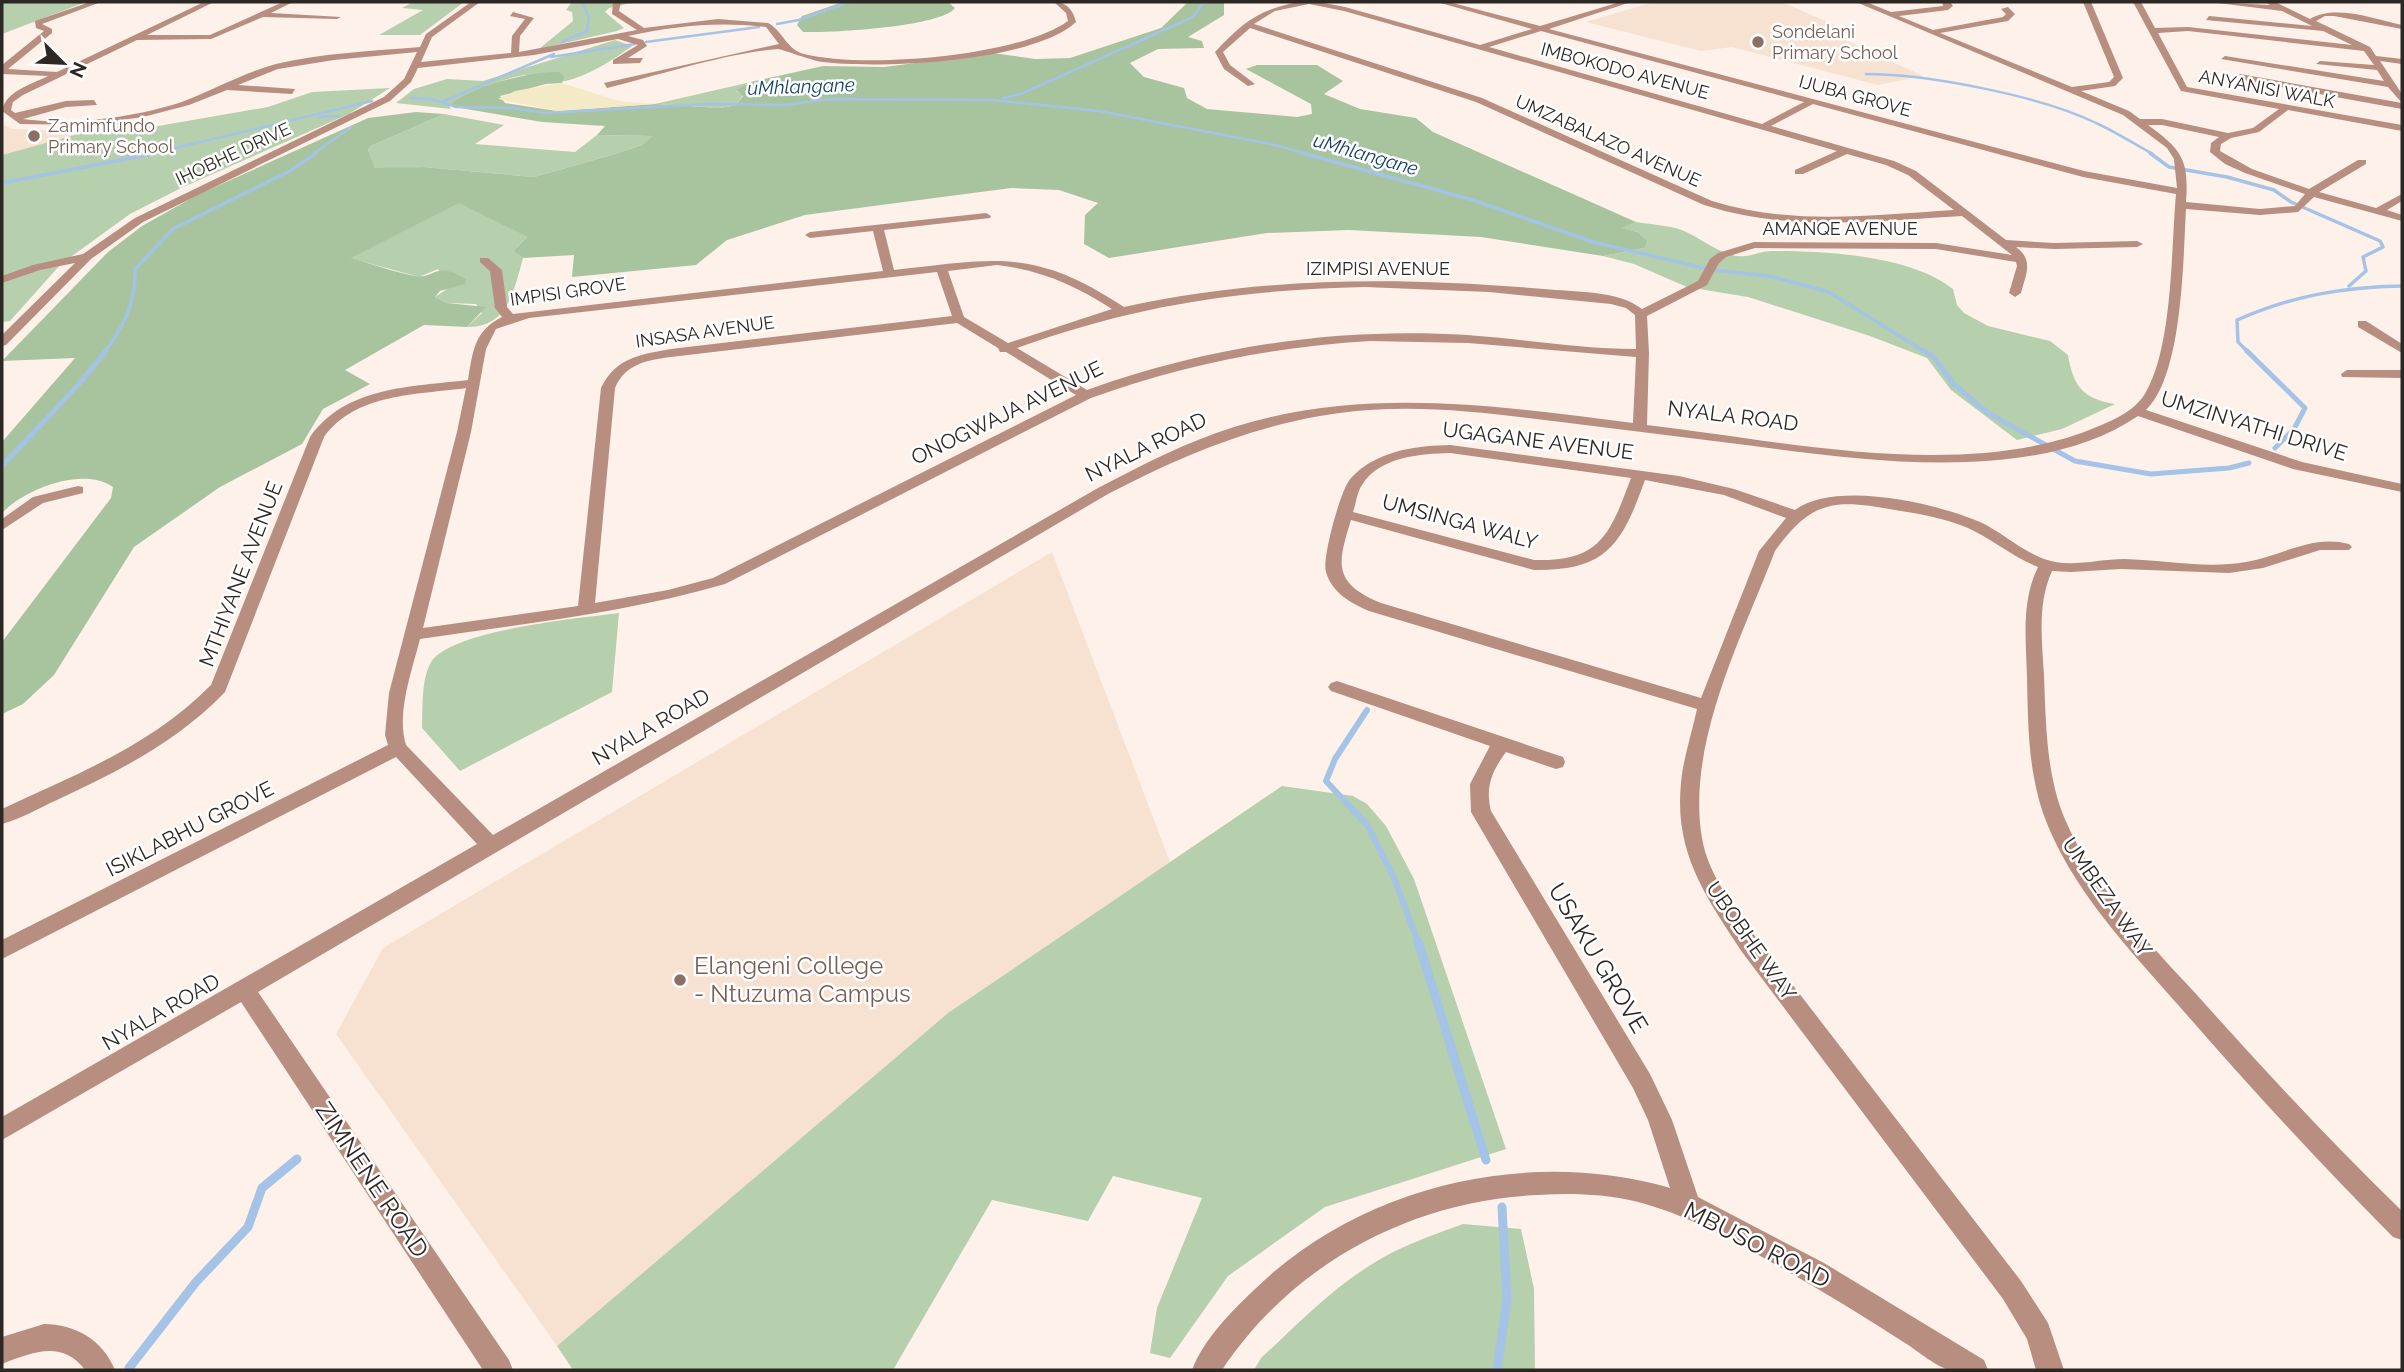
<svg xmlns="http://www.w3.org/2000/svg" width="2404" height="1372" viewBox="0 0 2404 1372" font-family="Raleway,sans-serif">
  <rect width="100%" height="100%" fill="#fdf1e9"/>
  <g fill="#f7e2d2">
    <polygon points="1653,2 1782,2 1855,34 1839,37 1923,76 1878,85 1732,47 1701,51 1586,22"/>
    <polygon points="115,121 122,122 2,155 2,124 12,129 68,131"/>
    <polygon points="1052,552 1170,862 948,1013 557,1346 336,1034 383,948"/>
  </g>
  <g fill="#b6cfad">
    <polygon points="2,2 86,2 2,34"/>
    <polygon points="413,2 464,2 420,35 379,35 423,10 402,8"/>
    <polygon points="572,2 635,2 609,8 605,12 624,28 617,31 539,49 573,21 572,12 566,10"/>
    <path d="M 615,40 L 632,46 C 613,60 588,76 565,81 C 556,83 540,75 529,75 C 512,74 463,95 449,106 L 451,109 L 396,103 L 414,89 L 447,79 L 483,81 Z"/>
    <polygon points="751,82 736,91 743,95 736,105 720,108 655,104"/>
    <polygon points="390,88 349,114 181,188 130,214 61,264 10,321 2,322 2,155 122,122 141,129 268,107 312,92"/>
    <polygon points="444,114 504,125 475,144 575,152 597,135 654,136 642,145 615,154 534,177 424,167 375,169 368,150 371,146"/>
    <path d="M 459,202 L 527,237 L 513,251 L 523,258 C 514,290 508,328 467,327 L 482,313 L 476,304 L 447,303 L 435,297 L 450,287 L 438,269 L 419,277 L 350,258 Z"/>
    <path d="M 1636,222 C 1652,225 1674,225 1688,233 C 1705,241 1717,252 1736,256 C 1748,258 1760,251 1772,251 C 1825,251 1910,255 1953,289 L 1957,305 L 1964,313 L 1988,326 L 2050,341 L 2068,355 C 2073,386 2083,399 2115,404 L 2062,429 L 2017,440 L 1951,390 L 1927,358 L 1870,336 L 1748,297 L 1687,287 L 1634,264 L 1603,256 L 1644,248 L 1637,232 L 1621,228 Z"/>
    <path d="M 619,613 L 612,692 L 460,771 L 422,728 C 423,708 421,682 430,664 C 446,630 582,618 619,613 Z"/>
    <polygon points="1282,786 1353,796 1367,804 1386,826 1414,879 1506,1149 1325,1207 1228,1276 1170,1358 1150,1353 1157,1308 1202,1198 1113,1176 1088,1221 992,1200 893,1370 573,1370 557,1346 948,1013"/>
    <path d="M 1463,1224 L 1521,1229 L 1534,1289 L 1535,1370 L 1254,1370 L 1261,1358 C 1296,1326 1329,1291 1369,1266 C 1398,1247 1430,1236 1463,1224 Z"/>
  </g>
  <g fill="#a8c49f">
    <path d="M 843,2 L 948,2 L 955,8 C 941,27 829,33 803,32 L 797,25 L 802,16 Z"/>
    <path d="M 1188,2 L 1224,3 L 1224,15 L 1188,37 L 1202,41 L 1204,48 L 1158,49 L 1130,63 L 1144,77 L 1184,88 L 1187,98 L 1207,109 L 1297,117 L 1312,114 L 1311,104 L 1246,69 L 1257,65 L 1317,65 L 1343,81 L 1324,94 L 1360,109 L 1416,118 L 1433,132 L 1636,222 L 1622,228 L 1637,232 L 1647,241 L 1644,248 L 1603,256 L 1481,237 L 1349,230 L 1267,233 L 1109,258 L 1084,244 L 1085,215 L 1098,203 L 1059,190 L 1011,188 L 805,215 L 727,240 L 696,265 L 572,277 L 574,255 L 523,258 L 513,251 L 527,237 L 459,203 L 351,258 C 372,264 394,272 415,276 C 436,279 434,260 466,279 L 465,284 L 440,291 L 435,297 L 447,303 L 486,307 L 467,327 L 424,325 L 345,370 L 370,384 L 323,409 L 302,444 L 220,487 L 134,547 L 54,675 L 23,704 L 2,714 L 2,642 L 111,498 L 113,487 C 83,466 25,489 2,513 L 2,442 L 75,358 L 2,361 L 108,252 L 142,226 L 197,195 L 368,118 L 416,112 L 444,114 L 371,146 L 368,150 L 375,168 L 424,167 L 534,177 L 615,154 L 642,145 L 653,136 L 597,135 L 605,126 L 542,122 L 449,106 C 470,86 530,71 559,72 L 564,76 L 562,83 L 546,84 L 500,96 L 505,103 L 557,111 L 655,104 L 720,108 L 736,105 L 743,96 L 736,90 L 751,82 L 823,66 L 884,67 L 993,53 L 1035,59 L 1070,58 L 1161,28 Z"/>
  </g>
  <polygon fill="#f4eac5" points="562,83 619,101 655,104 558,111 498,99 515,91"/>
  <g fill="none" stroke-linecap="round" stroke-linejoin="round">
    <g stroke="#a4c3e6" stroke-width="2.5">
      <polyline points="777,24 799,20 849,2"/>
      <polyline points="562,42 587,31 589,17 582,2"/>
      <polyline points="646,42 759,27"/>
      <polyline points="551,57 635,44"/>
      <path d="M 1866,74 C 1927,74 2041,96 2096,123 C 2116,132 2134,144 2153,154"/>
      <polyline points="410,98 432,99 456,107 513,108 545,113 709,104 786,105 829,99 991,100 1099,111 1271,144 1308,154"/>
      <polyline points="1003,98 1021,94 1193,17 1204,2"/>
      <polyline points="444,101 554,54"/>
      <polyline points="320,117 339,116"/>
      <polyline points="150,154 372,101"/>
      <polyline points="313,154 351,127"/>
    </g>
    <g stroke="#a4c3e6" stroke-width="3.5">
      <polyline points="1302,153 1473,200 1593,242 1712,270 1769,276 1829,292 1927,353"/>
      <polyline points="2150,153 2169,167 2227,177 2274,190 2291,202 2380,241 2383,247 2363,257 2366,271 2349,286"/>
      <polyline points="2,183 157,153"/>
      <path d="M 104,353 C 124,326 136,303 135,269 L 173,229 L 290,171 L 316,153"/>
      <path d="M 2249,353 L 2238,342 L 2237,320 C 2291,296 2343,287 2402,286"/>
    </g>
    <g stroke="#a4c3e6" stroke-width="5">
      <polyline points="1924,351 1935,358 1953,384 1988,413 2075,461 2151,474 2229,468 2249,463"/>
      <polyline points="2247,351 2305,408 2294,429 2275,448"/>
      <polyline points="2,466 78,385 106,351"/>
    </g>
    <polyline stroke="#a4c3e6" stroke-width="6" points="1367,710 1335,759 1326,781 1367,825 1394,878 1418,942"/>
    <g stroke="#a4c3e6" stroke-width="9">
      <polyline points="1418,941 1486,1160"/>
      <polyline points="129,1368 196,1282 248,1227 262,1188 297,1159"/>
      <polyline points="1497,1370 1507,1300 1502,1207"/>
    </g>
    <g fill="#b78e80" fill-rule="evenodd">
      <path d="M 90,2 L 101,2 L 42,24 L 52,29 L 52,33 L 8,69 L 57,72 L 204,2 L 214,2 L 147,35 L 210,35 L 283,2 L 293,2 L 271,13 L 341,17 L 337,19 L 263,17 L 211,39 L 137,40 L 23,95 L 13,102 L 11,110 L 15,113 L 66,101 L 94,100 L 97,105 L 66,107 L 23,119 C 71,126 141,117 187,100 C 216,88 246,72 276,64 C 323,53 372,51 420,47 L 426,34 L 471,2 L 480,2 L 432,37 L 421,62 L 511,53 L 512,36 L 525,19 L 510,16 L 513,12 L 534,18 L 520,36 L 519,52 L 637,30 L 612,14 L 613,2 L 621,2 L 619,11 L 644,28 L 718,19 L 768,23 C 783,31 786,49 804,54 C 863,69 1018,57 1068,21 L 1066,13 L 1054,2 C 1067,2 1073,10 1076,22 C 1033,62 881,69 823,62 C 813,61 781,49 778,49 C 726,53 659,75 607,88 L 604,83 L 779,44 L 766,27 C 718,21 674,26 628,36 L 643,40 L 647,46 L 628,58 L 643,58 L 640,63 L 613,64 L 613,60 L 638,45 L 618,39 L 534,55 L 418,68 L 411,82 L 390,101 L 143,222 L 91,259 L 6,345 L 2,346 L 2,335 L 75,263 L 40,270 L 2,283 L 2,276 L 33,265 L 83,254 L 135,218 L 384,97 L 404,79 L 417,52 L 334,60 L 278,69 L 238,85 L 295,89 L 292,94 L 227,90 L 189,105 L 143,117 L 86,125 L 20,124 L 2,111 C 6,91 30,85 48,76 L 2,74 L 2,65 L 44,31 L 36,28 L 35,21 Z"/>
      <path d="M 1299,2 L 1319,2 L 1345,7 L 1480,45 L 1532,29 L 1437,2 L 1449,2 L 1540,26 L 1620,2 L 1631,2 L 1549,29 L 2084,171 L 2177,188 L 2174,159 L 2167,148 L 2123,115 L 1856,2 L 1866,2 L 1891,12 L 1943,6 L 1942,2 L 1950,2 L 1953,6 L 1948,10 L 1899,16 L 1933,30 L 2003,17 L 2006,14 L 2001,9 L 2008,7 L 2015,14 L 2008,21 L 1940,33 L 2072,87 L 2109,82 L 2114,77 L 2083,2 L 2091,2 L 2123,78 L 2115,86 L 2081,91 L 2129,111 L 2140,119 L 2162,119 L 2228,133 L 2253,128 L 2279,109 L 2181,91 L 2133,2 L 2141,2 L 2155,28 L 2188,27 L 2352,45 L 2323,31 L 2206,20 L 2209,16 L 2312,26 L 2282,11 L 2210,2 L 2270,5 L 2265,2 L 2275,2 L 2310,19 C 2335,4 2374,19 2402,25 L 2402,29 L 2334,16 L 2325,16 L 2316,21 L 2370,47 L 2376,56 L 2402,59 L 2402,64 L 2380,61 L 2402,94 L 2402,103 L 2388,87 L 2221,59 L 2225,56 L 2384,81 L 2377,70 L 2316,64 L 2320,61 L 2374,65 L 2364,51 L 2188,31 L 2158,33 L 2187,87 L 2402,125 L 2402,131 L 2288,110 L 2259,132 L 2231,138 L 2221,144 L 2220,151 L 2252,169 L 2309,189 L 2358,160 L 2366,160 L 2366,164 L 2319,192 L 2376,208 L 2402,194 L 2402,201 L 2387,210 L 2402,215 L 2402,221 L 2314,197 L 2298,212 L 2260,215 L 2186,209 C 2183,259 2183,375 2146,410 L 2302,462 L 2402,484 L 2402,492 L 2293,469 L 2138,416 C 2037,485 1867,461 1754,446 C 1692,438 1631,431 1569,423 C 1503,415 1436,405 1369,410 C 1274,417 1192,450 1108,494 L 258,992 L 509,1360 L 513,1370 L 483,1370 L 241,1002 L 2,1140 L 2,1117 L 477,844 L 396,757 L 2,959 L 2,940 L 388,745 L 385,735 L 389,693 L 457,432 L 466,388 C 416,395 356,393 324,437 L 225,692 C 177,742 119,771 57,800 C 39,808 21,819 2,824 L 2,809 C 77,774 152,745 211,685 L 310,437 C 346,386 411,387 468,380 C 473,351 474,331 502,317 L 495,308 L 490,271 L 480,262 L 480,258 L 488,258 L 502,270 L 507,307 L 513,314 L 883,271 L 873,231 L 810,238 L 805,235 L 810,232 L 986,213 L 991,216 L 990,218 L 884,230 L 894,270 C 995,259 1033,247 1124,307 C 1266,276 1400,277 1544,289 C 1573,292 1618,290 1642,309 L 1698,281 L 1710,259 L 1718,253 L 1754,242 L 1936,243 L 2012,255 L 1962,216 C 1874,221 1789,232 1704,205 L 1476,102 L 1250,28 L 1223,52 L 1230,65 L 1255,84 L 1248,86 L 1224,69 L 1215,52 C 1242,23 1259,9 1299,2 ZM 1309,4 L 1344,11 L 1837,151 L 1795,170 L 1795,174 L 1803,174 L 1847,154 L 1886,165 L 1908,175 L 1954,210 C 1872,215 1792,226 1712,201 L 1482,98 L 1254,24 L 1275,11 ZM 1541,31 L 1804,102 L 1762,124 L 1489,47 ZM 1813,104 L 2083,177 L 2176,194 C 2171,249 2173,344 2146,392 C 2137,409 2116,419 2099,426 C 1968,483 1785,441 1647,425 L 1649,353 L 1647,316 L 1707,285 L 1719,263 L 1726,257 L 1755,248 L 1936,249 L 2016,262 L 2017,266 L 2009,293 L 2015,297 L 2021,293 C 2026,274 2034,260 2016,247 L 2054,249 L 2137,247 L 2143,244 L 2137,241 L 2054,243 L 2006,240 L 1916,171 L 1894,161 L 1771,126 ZM 2148,125 L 2162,125 L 2219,137 L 2211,143 L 2210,152 L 2225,164 L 2245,173 L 2305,194 L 2295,206 L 2260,209 L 2186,202 C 2189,159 2182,150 2148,125 ZM 997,265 C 1041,270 1075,285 1112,309 L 1008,343 L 964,317 L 948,271 ZM 937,272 L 952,316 L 671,349 C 641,354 615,358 601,388 L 578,606 L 423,628 L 471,432 L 486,349 L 496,329 L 529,318 ZM 1365,287 L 1489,292 L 1611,304 L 1626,308 L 1635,315 L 1636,349 C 1580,349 1524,339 1467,335 C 1337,327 1210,346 1087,390 L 1017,348 C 1136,305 1239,290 1365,287 ZM 957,323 L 998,348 L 1000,352 L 1006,352 L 1076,395 L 713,578 L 668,590 L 595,603 L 615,388 C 625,364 647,360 671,357 ZM 1370,341 L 1468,343 L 1636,357 L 1633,423 C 1498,406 1366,386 1234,427 C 1186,442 1142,465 1098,488 L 493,835 L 406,745 C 396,713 412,671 420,639 C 522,624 625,613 725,584 L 1091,398 C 1182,365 1273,347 1370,341 Z"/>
      <polygon points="2240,74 2402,103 2402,109 2237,79"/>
      <polygon points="2358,321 2366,321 2402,344 2402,353 2358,327"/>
      <polygon points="2347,370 2402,370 2402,378 2342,377 2341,374"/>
      <path d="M 1450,445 L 1679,476 L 1734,489 L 1795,510 C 1836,480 1935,503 1980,522 C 2004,533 2028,557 2055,562 C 2078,566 2101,559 2124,559 C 2164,560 2206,569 2246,562 C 2282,556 2312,534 2349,544 L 2352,547 L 2349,550 L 2320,550 L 2263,568 L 2229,573 L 2121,569 L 2071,572 L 2052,571 C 2037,604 2042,641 2044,676 C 2046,723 2046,773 2064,817 C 2093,886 2147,941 2197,995 C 2263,1069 2331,1142 2402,1211 L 2402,1240 L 2393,1237 C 2319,1163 2249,1086 2180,1007 C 2128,948 2070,888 2043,813 C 2028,769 2028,722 2027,677 C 2026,639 2021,602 2038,567 C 2013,557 1992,539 1968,528 C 1944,518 1920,514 1895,510 C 1836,499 1812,499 1775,551 C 1742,637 1686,744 1702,838 C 1708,876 1736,909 1758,940 L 2021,1281 L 2048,1323 L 2064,1370 L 2036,1370 L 2027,1339 L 2003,1299 L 1742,952 C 1706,897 1674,853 1681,783 C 1683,759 1692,733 1697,709 L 1369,611 C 1351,603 1332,593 1326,572 C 1322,558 1339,498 1347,484 C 1350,478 1357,472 1362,468 C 1389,449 1418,446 1450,445 ZM 1450,453 L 1631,478 C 1610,534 1601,562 1534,560 L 1353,512 C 1356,504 1357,492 1362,485 C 1380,456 1421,454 1450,453 ZM 1645,480 L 1724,495 L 1786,518 L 1759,551 L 1701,698 L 1381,603 C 1333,583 1337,565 1351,520 L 1534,570 C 1607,571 1622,544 1645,480 Z"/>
      <polygon points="78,486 83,487 83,493 43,503 2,530 2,519 33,497"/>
      <path d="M 1337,681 L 1563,757 L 1565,762 L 1563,767 L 1556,769 L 1506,752 C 1492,771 1485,787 1491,811 L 1650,1074 L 1672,1120 L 1698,1197 L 1824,1263 L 1984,1360 L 1988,1370 C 1976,1370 1962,1372 1950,1370 C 1936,1367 1918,1351 1905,1343 C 1863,1316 1821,1290 1778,1266 C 1731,1239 1686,1214 1634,1201 C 1603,1194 1570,1193 1539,1195 C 1412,1200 1292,1264 1222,1370 L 1192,1370 C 1204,1339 1230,1313 1254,1290 C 1361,1185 1527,1147 1670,1188 L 1648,1120 L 1633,1088 L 1471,812 L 1470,784 L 1490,746 L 1331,691 L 1328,687 L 1331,683 Z"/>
      <path d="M 44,1324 C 75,1324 103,1340 115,1370 L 85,1370 C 62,1339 31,1353 2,1364 L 2,1337 Z"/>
    </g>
  </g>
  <g fill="#8d6e63" stroke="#fff" stroke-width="2.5">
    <circle cx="1758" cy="42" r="7"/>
    <circle cx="34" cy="136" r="7"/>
    <circle cx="680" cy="980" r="7"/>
  </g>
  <g text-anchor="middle" stroke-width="5" stroke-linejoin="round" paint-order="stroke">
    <g font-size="18" fill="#785e54" stroke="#fff" text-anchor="start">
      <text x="1772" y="38">Sondelani<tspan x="1772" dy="21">Primary School</tspan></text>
      <text x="48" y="132">Zamimfundo<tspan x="48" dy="21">Primary School</tspan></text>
    </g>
    <g font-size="18" fill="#2d2824" stroke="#fff">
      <text transform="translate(1625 71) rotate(15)" y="6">IMBOKODO AVENUE</text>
      <text transform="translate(2267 89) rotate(11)" y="6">ANYANISI WALK</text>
      <text transform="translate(1855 96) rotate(15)" y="6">IJUBA GROVE</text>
      <text transform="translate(1608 141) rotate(24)" y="6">UMZABALAZO AVENUE</text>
      <text transform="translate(233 154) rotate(-25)" y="6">IHOBHE DRIVE</text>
      <text x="1840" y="235">AMANQE AVENUE</text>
      <text x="1378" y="275">IZIMPISI AVENUE</text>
      <text transform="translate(568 292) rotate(-8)" y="6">IMPISI GROVE</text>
      <text transform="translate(705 332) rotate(-8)" y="6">INSASA AVENUE</text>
    </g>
    <g font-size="19" font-style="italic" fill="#14406c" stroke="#fff">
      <text transform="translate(801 86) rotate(-2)" y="7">uMhlangane</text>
      <text transform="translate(1366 154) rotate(16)" y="7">uMhlangane</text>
    </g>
    <g font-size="21" fill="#2d2824" stroke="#fff">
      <text transform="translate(1007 413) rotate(-26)" y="7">ONOGWAJA AVENUE</text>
      <text transform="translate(1733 416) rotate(7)" y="7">NYALA ROAD</text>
      <text transform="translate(2254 426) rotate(17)" y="7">UMZINYATHI DRIVE</text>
      <text transform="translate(1538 441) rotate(7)" y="7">UGAGANE AVENUE</text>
      <text transform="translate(1146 447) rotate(-26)" y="7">NYALA ROAD</text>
      <text transform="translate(1460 522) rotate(15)" y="7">UMSINGA WALY</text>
      <text transform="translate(241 574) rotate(-69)" y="7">MTHIYANE AVENUE</text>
      <text transform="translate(651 727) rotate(-30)" y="7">NYALA ROAD</text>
      <text transform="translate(190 829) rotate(-27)" y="7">ISIKLABHU GROVE</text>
      <text transform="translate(2107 897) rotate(55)" y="7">UMBEZA WAY</text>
      <text transform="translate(1751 941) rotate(55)" y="7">UBOBHE WAY</text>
      <text transform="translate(161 1012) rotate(-30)" y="7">NYALA ROAD</text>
    </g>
    <g font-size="24" fill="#2d2824" stroke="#fff">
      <text transform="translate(1598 958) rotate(59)" y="8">USAKU GROVE</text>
      <text transform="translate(372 1180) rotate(56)" y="8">ZIMNENE ROAD</text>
      <text transform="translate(1757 1245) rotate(27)" y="8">MBUSO ROAD</text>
    </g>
    <g font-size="24" fill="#785e54" stroke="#fff" text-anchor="start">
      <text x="694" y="974">Elangeni College<tspan x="694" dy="28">- Ntuzuma Campus</tspan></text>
    </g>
  </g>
  <rect width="2404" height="1372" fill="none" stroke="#2d2824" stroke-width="7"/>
  <g transform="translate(63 63) rotate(114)" stroke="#ffffff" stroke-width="5" paint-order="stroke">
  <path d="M0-5L12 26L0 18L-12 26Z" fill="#2d2824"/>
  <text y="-10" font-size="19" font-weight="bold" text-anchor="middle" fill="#2d2824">N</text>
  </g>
</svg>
